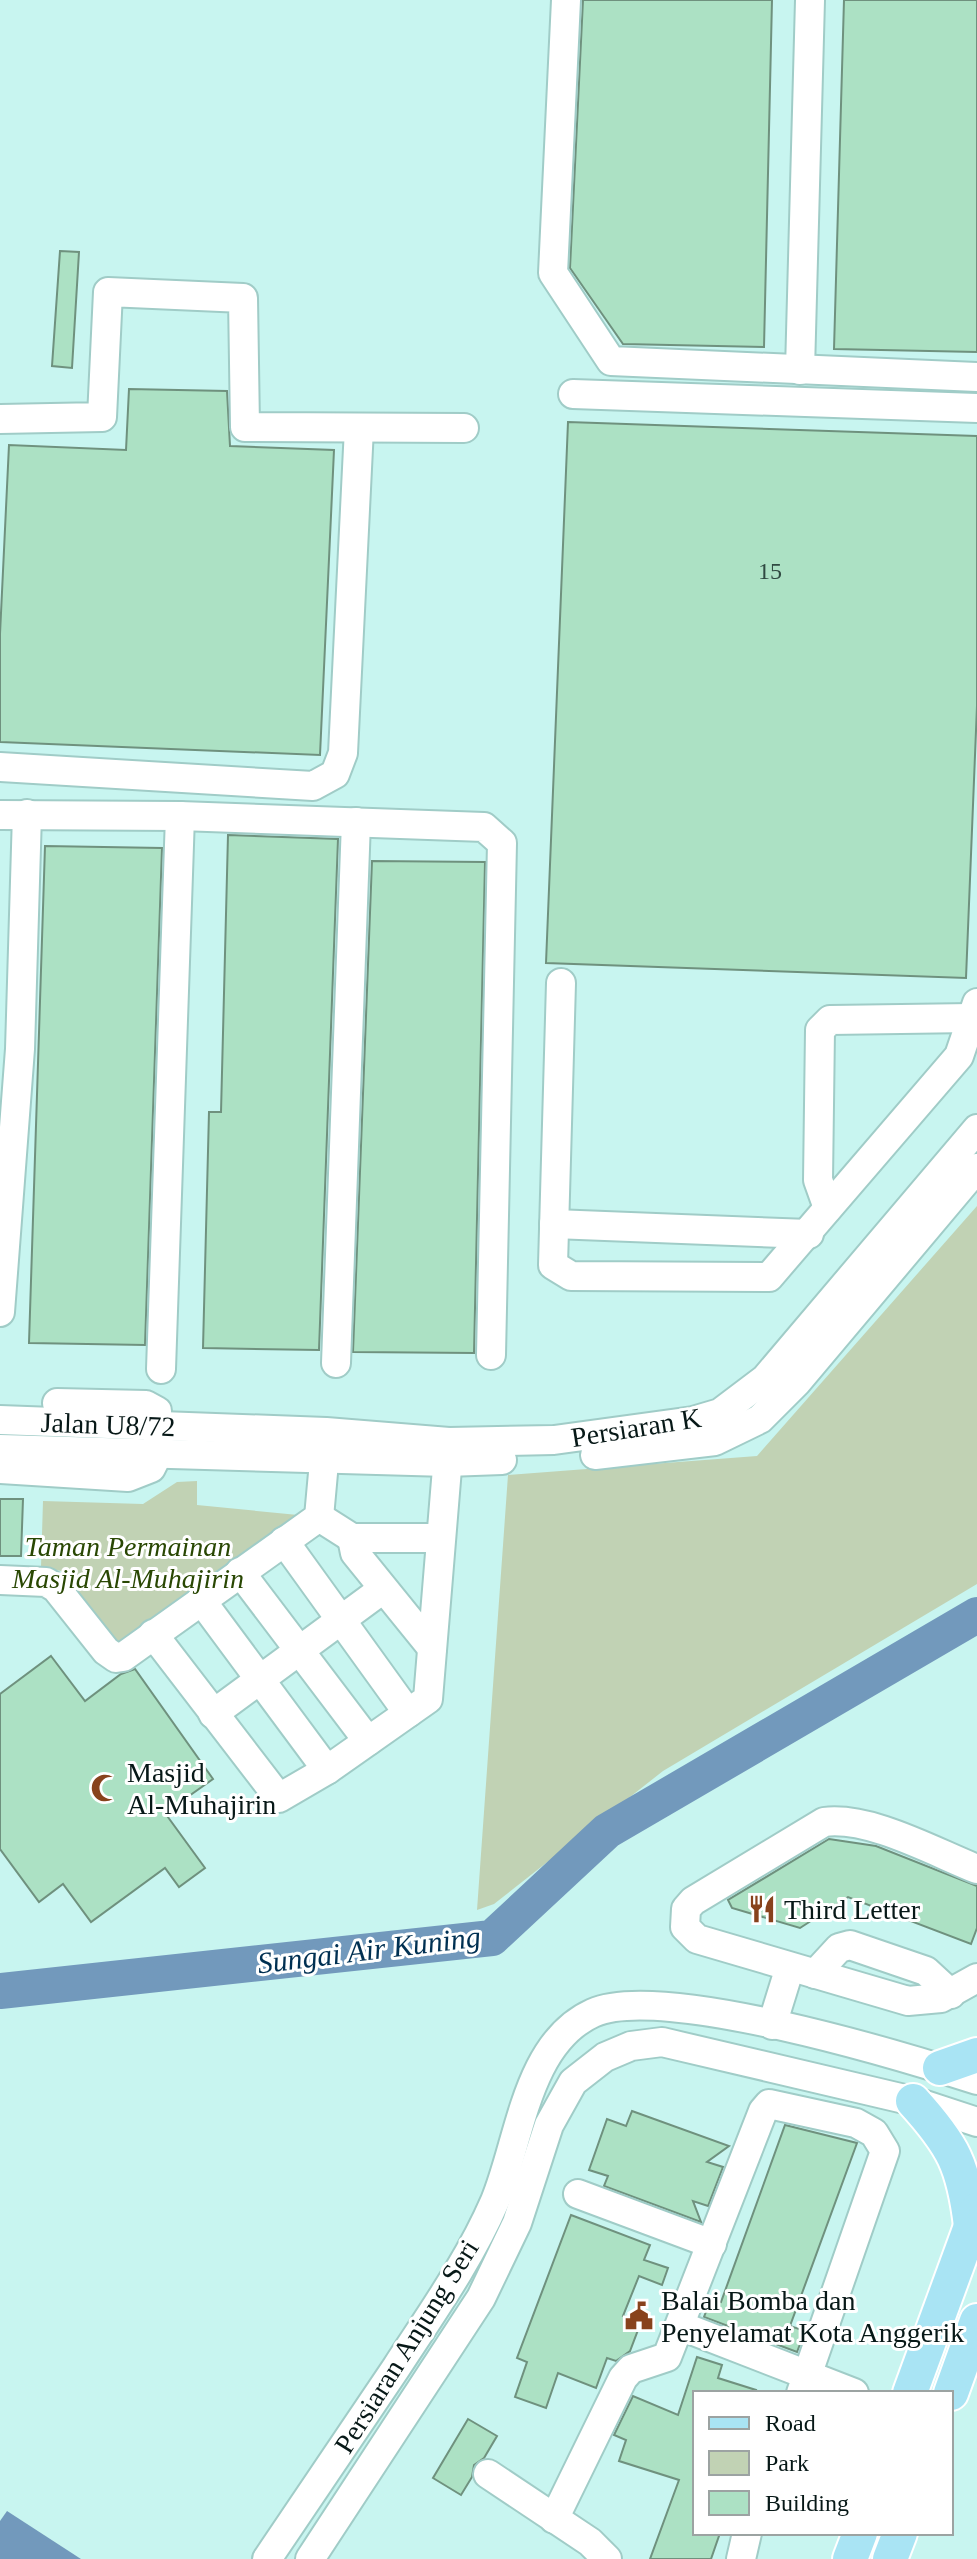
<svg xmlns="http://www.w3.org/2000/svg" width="977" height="2559" viewBox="0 0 977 2559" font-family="Georgia,serif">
  <rect width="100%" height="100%" fill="#c8f5f0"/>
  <g fill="#c1d2b4">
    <polygon points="977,1206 977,1584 663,1771 494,1904 477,1910 508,1475 757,1456"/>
    <polygon points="197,1481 197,1505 298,1515 114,1645 61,1571 41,1567 43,1501 143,1504 177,1482"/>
  </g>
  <polygon fill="#7299bc" points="7,2511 81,2559 0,2559 0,2521"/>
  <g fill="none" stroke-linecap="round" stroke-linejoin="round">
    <polyline stroke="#7299bc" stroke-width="36" points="0,1991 492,1938 607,1831 977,1615"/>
  </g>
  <g fill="#ace1c4" stroke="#6f917e" stroke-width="2">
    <polygon points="583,0 772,0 764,347 623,344 570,268"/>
    <polygon points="844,0 977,0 977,352 834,349"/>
    <polygon points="60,251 79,252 72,368 52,366"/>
    <polygon points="129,389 227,391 230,446 334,450 320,755 0,742 0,634 9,445 126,450"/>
    <polygon points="568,422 977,436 977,706 966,978 546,963"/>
    <polygon points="228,835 338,839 319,1350 203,1348 209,1112 221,1112"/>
    <polygon points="45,846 162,848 145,1345 29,1343"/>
    <polygon points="372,861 485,862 474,1353 353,1352"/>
    <polygon points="0,1499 23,1499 21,1556 0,1556"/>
    <polygon points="51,1656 85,1701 121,1674 135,1669 213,1779 165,1813 205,1868 179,1887 165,1868 91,1922 63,1884 39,1902 0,1849 0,1694"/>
    <polygon points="829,1839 876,1846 977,1886 977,1928 971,1944 848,1897 800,1928 732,1908 728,1900"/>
    <polygon points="632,2111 729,2146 707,2162 723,2167 708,2206 693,2201 701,2222 604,2186 608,2176 589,2170 607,2119 626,2126"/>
    <polygon points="785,2125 857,2143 790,2326 805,2331 797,2352 704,2317 711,2299 721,2302"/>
    <polygon points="571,2215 650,2245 644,2260 668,2268 662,2285 639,2276 623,2316 641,2322 630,2351 616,2361 607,2358 596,2388 558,2373 546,2408 515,2397 527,2362 517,2358"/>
    <polygon points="697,2357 722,2365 718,2378 756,2390 755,2393 695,2393 695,2533 720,2533 711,2559 650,2559 679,2480 619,2461 626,2440 614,2435 633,2396 678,2415"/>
    <polygon points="468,2419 497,2436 484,2458 474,2465 472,2477 461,2495 433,2478"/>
  </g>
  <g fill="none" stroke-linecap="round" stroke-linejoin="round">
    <defs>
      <g id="minor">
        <polyline points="566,0 553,273 611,361 977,377"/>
        <polyline points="800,370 810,0"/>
        <polyline points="573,394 977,408"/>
        <polyline points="0,419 102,417 108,292 243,298 245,427 464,428"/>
        <polyline points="0,767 313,786 335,774 343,753 359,428"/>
        <polyline points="0,815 180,816 484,827 502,843 491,1355"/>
        <polyline points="561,983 553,1265 571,1276 769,1277 959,1056 977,1003"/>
        <polyline points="828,1208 818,1180 820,1030 830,1020 972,1018"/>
        <polyline points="554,1224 809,1234"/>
        <polyline points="0,1312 20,1049 27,814"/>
        <polyline points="336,1363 356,822"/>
        <polyline points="161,1369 180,816"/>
        <polyline points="0,1420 326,1432 449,1442 554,1440 693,1421 720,1413 765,1379 977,1129"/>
        <polyline points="0,1449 447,1462 502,1460"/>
        <polyline points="595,1455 715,1441 760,1419 797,1382 977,1168"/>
        <polyline points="0,1469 128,1477 151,1468 158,1454 157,1411 146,1405 57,1403"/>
        <polyline points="319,1517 352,1538 438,1538"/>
        <polyline points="352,1538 355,1553 432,1648"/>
        <polyline points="284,1541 408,1713"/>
        <polyline points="240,1572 368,1741"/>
        <polyline points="0,1580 46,1582 56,1588 106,1651 116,1658 123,1657 319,1517 326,1440"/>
        <polyline points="201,1600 327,1770"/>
        <polyline points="153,1634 279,1798 327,1770 428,1699 449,1444"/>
        <polyline points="213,1714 383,1589"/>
        <path d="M 977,1869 C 934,1852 870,1816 824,1822 L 693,1901 L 686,1909 L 685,1927 L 697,1939 L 908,2001 L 941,1998 L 977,1978"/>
        <polyline points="815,1974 839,1948 850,1945 926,1971 951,1994"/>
        <polyline points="772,2025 790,1967"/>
        <polyline points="578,2194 712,2244"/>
        <polyline points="681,2326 854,2393"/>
        <polyline points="488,2474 590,2542 607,2559"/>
        <polyline points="554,2519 623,2378 631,2369 667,2357 763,2111 769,2104 856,2123 874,2133 885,2151 801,2393"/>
        <path d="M 267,2559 C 310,2495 353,2431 396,2368 C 431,2314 469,2261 495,2201 C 520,2141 526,2043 593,2013 C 660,1982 902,2056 977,2080"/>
        <polyline points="310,2559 481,2298 517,2223 549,2125 573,2082 605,2057 631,2046 662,2042 913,2101 977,2122"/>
        <polyline points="741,2559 747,2533"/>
      </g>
      <g id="major">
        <polyline points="940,2068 977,2055"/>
        <path d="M 913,2101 C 953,2145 964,2166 971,2226"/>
        <polyline points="910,2393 977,2210"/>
        <polyline points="951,2393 977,2321"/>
        <polyline points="850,2559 860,2533"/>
        <polyline points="890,2559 900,2533"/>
      </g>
    </defs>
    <use href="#minor" stroke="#a0ccc7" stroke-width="32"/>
    <use href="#major" stroke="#fff" stroke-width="38"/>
    <use href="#minor" stroke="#fff" stroke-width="28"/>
    <use href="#major" stroke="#a9e4f4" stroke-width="34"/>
  </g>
  <defs>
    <symbol id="mosque-bare" viewBox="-9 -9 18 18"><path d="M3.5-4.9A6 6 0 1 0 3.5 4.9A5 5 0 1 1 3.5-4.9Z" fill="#88421c" stroke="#fff" stroke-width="2.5" paint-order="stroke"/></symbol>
    <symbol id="restaurant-bare" viewBox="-9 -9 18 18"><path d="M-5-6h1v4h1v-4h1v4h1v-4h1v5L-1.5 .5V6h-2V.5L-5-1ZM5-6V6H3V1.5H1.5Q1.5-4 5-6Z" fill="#88421c" stroke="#fff" stroke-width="2.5" paint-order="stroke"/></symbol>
    <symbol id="civic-bare" viewBox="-9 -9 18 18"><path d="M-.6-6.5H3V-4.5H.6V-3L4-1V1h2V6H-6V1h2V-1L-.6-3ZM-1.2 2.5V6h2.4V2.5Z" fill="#88421c" stroke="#fff" stroke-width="2.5" paint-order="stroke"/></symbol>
  </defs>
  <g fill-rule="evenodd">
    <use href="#mosque-bare" x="85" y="1768" width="40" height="40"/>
    <use href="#restaurant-bare" x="742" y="1889" width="40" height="40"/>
    <use href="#civic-bare" x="619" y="2296" width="40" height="40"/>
  </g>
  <g text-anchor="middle" stroke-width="6" stroke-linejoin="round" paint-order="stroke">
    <g font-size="24" fill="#304a42">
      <text x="770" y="579">15</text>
    </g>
    <g font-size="28" fill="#071817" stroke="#fff">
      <text transform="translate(108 1424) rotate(2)" y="10">Jalan U8/72</text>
      <text transform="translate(636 1427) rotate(-9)" y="10">Persiaran K</text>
      <text transform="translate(406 2346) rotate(-58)" y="10">Persiaran Anjung Seri</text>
    </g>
    <g font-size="28" font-style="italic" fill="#294703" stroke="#fff">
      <text x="128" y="1556">Taman Permainan<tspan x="128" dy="32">Masjid Al-Muhajirin</tspan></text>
    </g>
    <g font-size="28" fill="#071817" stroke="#fff" text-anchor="start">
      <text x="127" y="1782">Masjid<tspan x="127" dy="32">Al-Muhajirin</tspan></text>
      <text x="784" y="1919">Third Letter</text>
      <text x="661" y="2310">Balai Bomba dan<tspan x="661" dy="32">Penyelamat Kota Anggerik</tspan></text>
    </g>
    <g font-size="30" font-style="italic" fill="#003052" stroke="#fff">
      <text transform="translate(369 1950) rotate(-7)" y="10">Sungai Air Kuning</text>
    </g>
  </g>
  <rect x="693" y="2391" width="260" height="144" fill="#ffffff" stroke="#9ca3a2" stroke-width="2"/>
  <rect x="709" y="2417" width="40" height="12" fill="#a9e4f4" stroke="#9ca3a2" stroke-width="2"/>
  <text x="765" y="2431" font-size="24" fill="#071817">Road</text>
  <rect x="709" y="2451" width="40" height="24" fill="#c1d2b4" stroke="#9ca3a2" stroke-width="2"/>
  <text x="765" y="2471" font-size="24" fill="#071817">Park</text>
  <rect x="709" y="2491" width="40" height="24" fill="#ace1c4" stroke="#9ca3a2" stroke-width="2"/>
  <text x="765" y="2511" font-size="24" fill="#071817">Building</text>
</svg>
